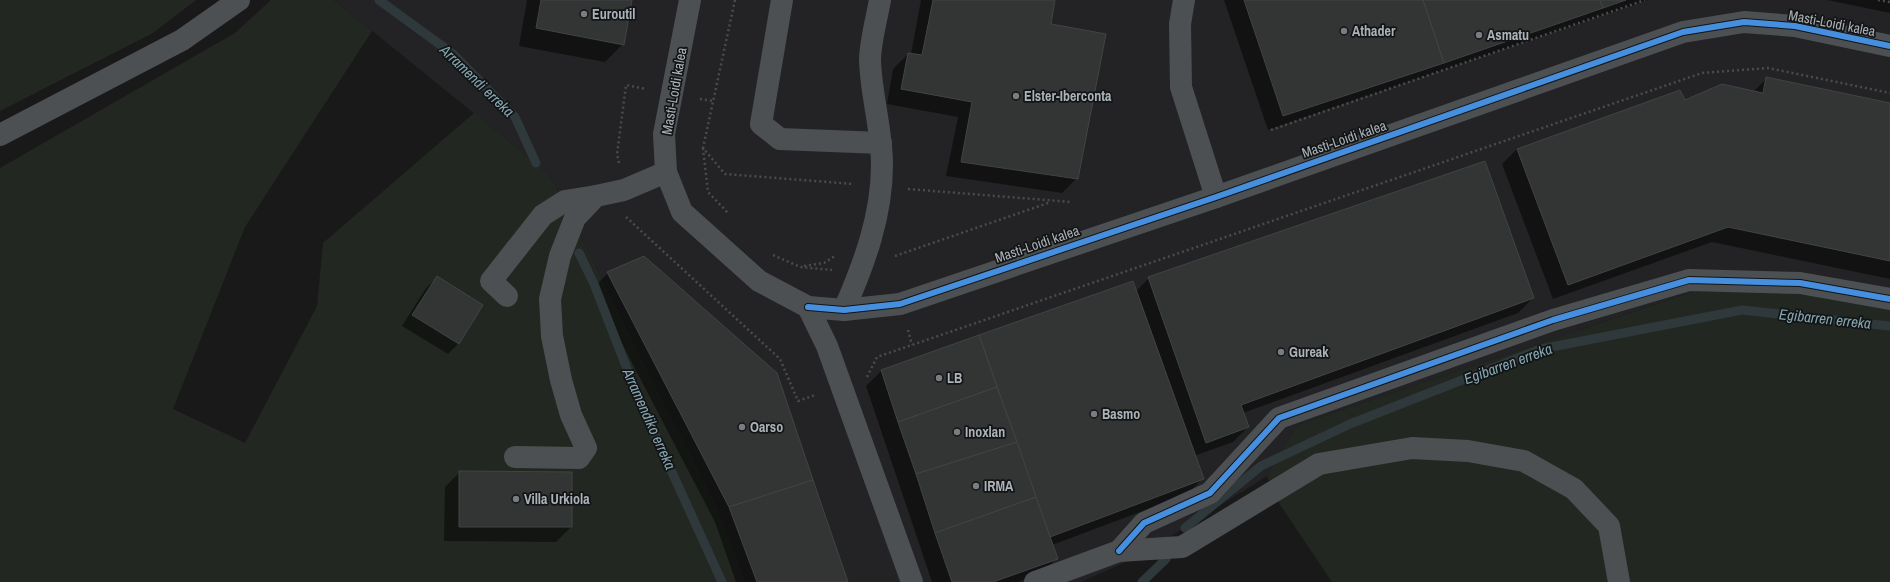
<svg xmlns="http://www.w3.org/2000/svg" width="1890" height="582" viewBox="0 0 1890 582" font-family="'Archivo Narrow',sans-serif">
  <rect width="100%" height="100%" fill="#191919"/>
  <polygon fill="#232325" points="334,0 1890,0 1890,308 1696,291 1297,425 1267,476 1139,556 1081,582 746,582 720,512 549,174"/>
  <g fill="#222821">
    <polygon points="0,0 196,0 153,33 0,111"/>
    <polygon points="271,0 334,0 372,31 245,227 173,409 245,443 317,306 323,243 474,113 549,174 720,512 746,582 0,582 0,168 235,33"/>
    <polygon points="1696,291 1800,293 1890,308 1890,582 1332,582 1279,503 1267,476 1297,425"/>
  </g>
  <g fill="#0007">
    <polygon points="527,0 631,0 623,44 605,62 519,46"/>
    <polygon points="921,0 1054,0 1050,25 1077,178 1062,193 946,176 958,117 887,104 893,69 908,54 911,54"/>
    <polygon points="1224,0 1648,0 1268,130"/>
    <polygon points="1827,0 1890,0 1890,13"/>
    <polygon points="1767,78 1890,104 1890,279 1712,242 1553,299 1502,164 1517,149 1684,101 1753,92"/>
    <polygon points="608,273 847,582 736,582 715,522 593,288"/>
    <polygon points="437,278 482,305 458,344 448,354 402,326 426,288"/>
    <polygon points="1149,278 1533,298 1518,313 1243,413 1248,427 1233,442 1194,456 1202,479 1188,494 1052,545 1057,558 1042,573 1018,582 932,582 866,386 881,371 1133,282 1136,291"/>
    <polygon points="460,472 571,527 556,542 444,541 445,487"/>
  </g>
  <g fill="none" stroke-linecap="round" stroke-linejoin="round">
    <g stroke="#2f393c" stroke-width="9">
      <polyline points="379,0 453,54 515,117 536,163"/>
      <polyline points="579,253 594,284 640,402 722,582"/>
      <polyline points="1185,528 1261,466 1350,424 1541,349 1742,310 1890,326"/>
      <polyline points="1142,582 1166,559"/>
    </g>
  </g>
  <g fill="#333434" stroke="#414445">
    <polygon points="541,0 632,0 624,45 536,28"/>
    <polygon points="933,0 1055,0 1051,24 1106,34 1078,179 961,162 972,102 901,89 908,53 922,55"/>
    <polygon points="1244,0 1423,0 1444,63 1283,116"/>
    <polygon points="1423,0 1600,0 1603,8 1444,63"/>
    <polygon points="1600,0 1626,0 1603,8"/>
    <polygon points="1766,77 1890,103 1890,261 1728,227 1568,285 1517,149 1680,90 1685,100 1722,84 1763,93"/>
    <polygon points="1485,161 1534,298 1241,405 1249,427 1206,443 1148,277"/>
    <polygon points="644,256 777,373 813,480 729,507 607,272"/>
    <polygon points="437,276 483,305 459,344 412,315"/>
    <polygon points="1133,281 1204,479 1050,537 979,335"/>
    <polygon points="979,335 997,387 898,422 881,370"/>
    <polygon points="997,387 1017,442 916,474 898,422"/>
    <polygon points="1017,442 1036,497 935,533 916,474"/>
    <polygon points="459,471 572,472 572,527 459,527"/>
    <polygon points="813,480 848,582 757,582 729,507"/>
    <polygon points="1036,497 1058,559 993,582 952,582 935,533"/>
  </g>
  <g fill="none" stroke-linecap="round" stroke-linejoin="round">
    <g stroke="#494b4d" stroke-width="2.5" stroke-dasharray="2 3" stroke-linecap="butt">
      <polyline points="735,0 703,148 725,174 853,184"/>
      <polyline points="1878,0 1890,2"/>
      <polyline points="700,99 713,101"/>
      <polyline points="1271,130 1645,0"/>
      <polyline points="703,148 708,192 729,214"/>
      <polyline points="619,163 617,154 626,85 646,89"/>
      <polyline points="908,189 1071,202"/>
      <polyline points="626,217 780,359 798,401 815,395"/>
      <polyline points="773,255 800,267 832,270"/>
      <polyline points="895,256 1051,202"/>
      <polyline points="804,266 824,263 835,256"/>
      <polyline points="908,330 912,345"/>
      <polyline points="867,377 877,357 1702,73 1768,68 1890,93"/>
    </g>
    <g stroke="#4d5052" stroke-width="22">
      <polyline points="690,0 664,134 666,172 682,212 759,281 808,307 827,346 912,582"/>
      <polyline points="782,0 761,124 780,139 881,143"/>
      <polyline points="1184,0 1180,24 1181,87 1216,197"/>
      <polyline points="0,135 182,40 239,0"/>
      <polyline points="507,296 491,281 543,215 565,201 596,196"/>
      <polyline points="808,307 844,310 900,304 1216,197 1683,32 1744,22 1795,26 1890,46"/>
      <path d="M 844,310 C 864,264 882,216 882,165 C 882,130 871,95 870,60 C 870,43 877,17 880,0"/>
      <polyline points="515,457 579,458 586,448 571,415 561,380 552,336 550,299 560,256 575,218 596,196 624,190 666,172"/>
      <polyline points="1119,551 1144,523 1210,493 1279,418 1553,320 1689,280 1800,283 1890,299"/>
      <polyline points="1035,582 1119,551 1182,547 1319,464 1412,448 1468,451 1524,461 1574,489 1609,526 1619,582"/>
    </g>
    <defs>
      <g id="cycleway">
        <polyline points="808,307 844,310 900,304 1216,197 1683,32 1744,22 1795,26 1890,46"/>
        <polyline points="1119,551 1144,523 1210,493 1279,418 1553,320 1689,280 1800,283 1890,299"/>
      </g>
    </defs>
    <use href="#cycleway" stroke="#131415" stroke-width="8"/>
    <use href="#cycleway" stroke="#468fdf" stroke-width="6"/>
  </g>
  <g fill="#787d81" stroke="#131415" stroke-width="1.5">
    <circle cx="584" cy="14" r="4"/>
    <circle cx="1344" cy="31" r="4"/>
    <circle cx="1479" cy="35" r="4"/>
    <circle cx="1016" cy="96" r="4"/>
    <circle cx="1281" cy="352" r="4"/>
    <circle cx="939" cy="378" r="4"/>
    <circle cx="1094" cy="414" r="4"/>
    <circle cx="742" cy="427" r="4"/>
    <circle cx="957" cy="432" r="4"/>
    <circle cx="976" cy="486" r="4"/>
    <circle cx="516" cy="499" r="4"/>
  </g>
  <g text-anchor="middle" stroke-width="3.5" stroke-linejoin="round" paint-order="stroke">
    <g font-size="14" font-weight="bold" fill="#abb3b9" stroke="#131415" text-anchor="start">
      <text x="592" y="19">Euroutil</text>
      <text x="1352" y="36">Athader</text>
      <text x="1487" y="40">Asmatu</text>
      <text x="1024" y="101">Elster-Iberconta</text>
      <text x="1289" y="357">Gureak</text>
      <text x="947" y="383">LB</text>
      <text x="1102" y="419">Basmo</text>
      <text x="750" y="432">Oarso</text>
      <text x="965" y="437">Inoxlan</text>
      <text x="984" y="491">IRMA</text>
      <text x="524" y="504">Villa Urkiola</text>
    </g>
    <g font-size="14" fill="#abb3b9" stroke="#131415">
      <text transform="translate(1832 23) rotate(11)" y="5">Masti-Loidi kalea</text>
      <text transform="translate(674 91) rotate(-80)" y="5">Masti-Loidi kalea</text>
      <text transform="translate(1344 139) rotate(-19)" y="5">Masti-Loidi kalea</text>
      <text transform="translate(1037 244) rotate(-19)" y="5">Masti-Loidi kalea</text>
    </g>
    <g font-size="15" font-style="italic" fill="#85a7b1" stroke="#131415">
      <text transform="translate(477 81) rotate(44)" y="5">Arramendi erreka</text>
      <text transform="translate(1825 319) rotate(6)" y="5">Egibarren erreka</text>
      <text transform="translate(1508 364) rotate(-20)" y="5">Egibarren erreka</text>
      <text transform="translate(649 419) rotate(66)" y="5">Arramendiko erreka</text>
    </g>
  </g>
</svg>
